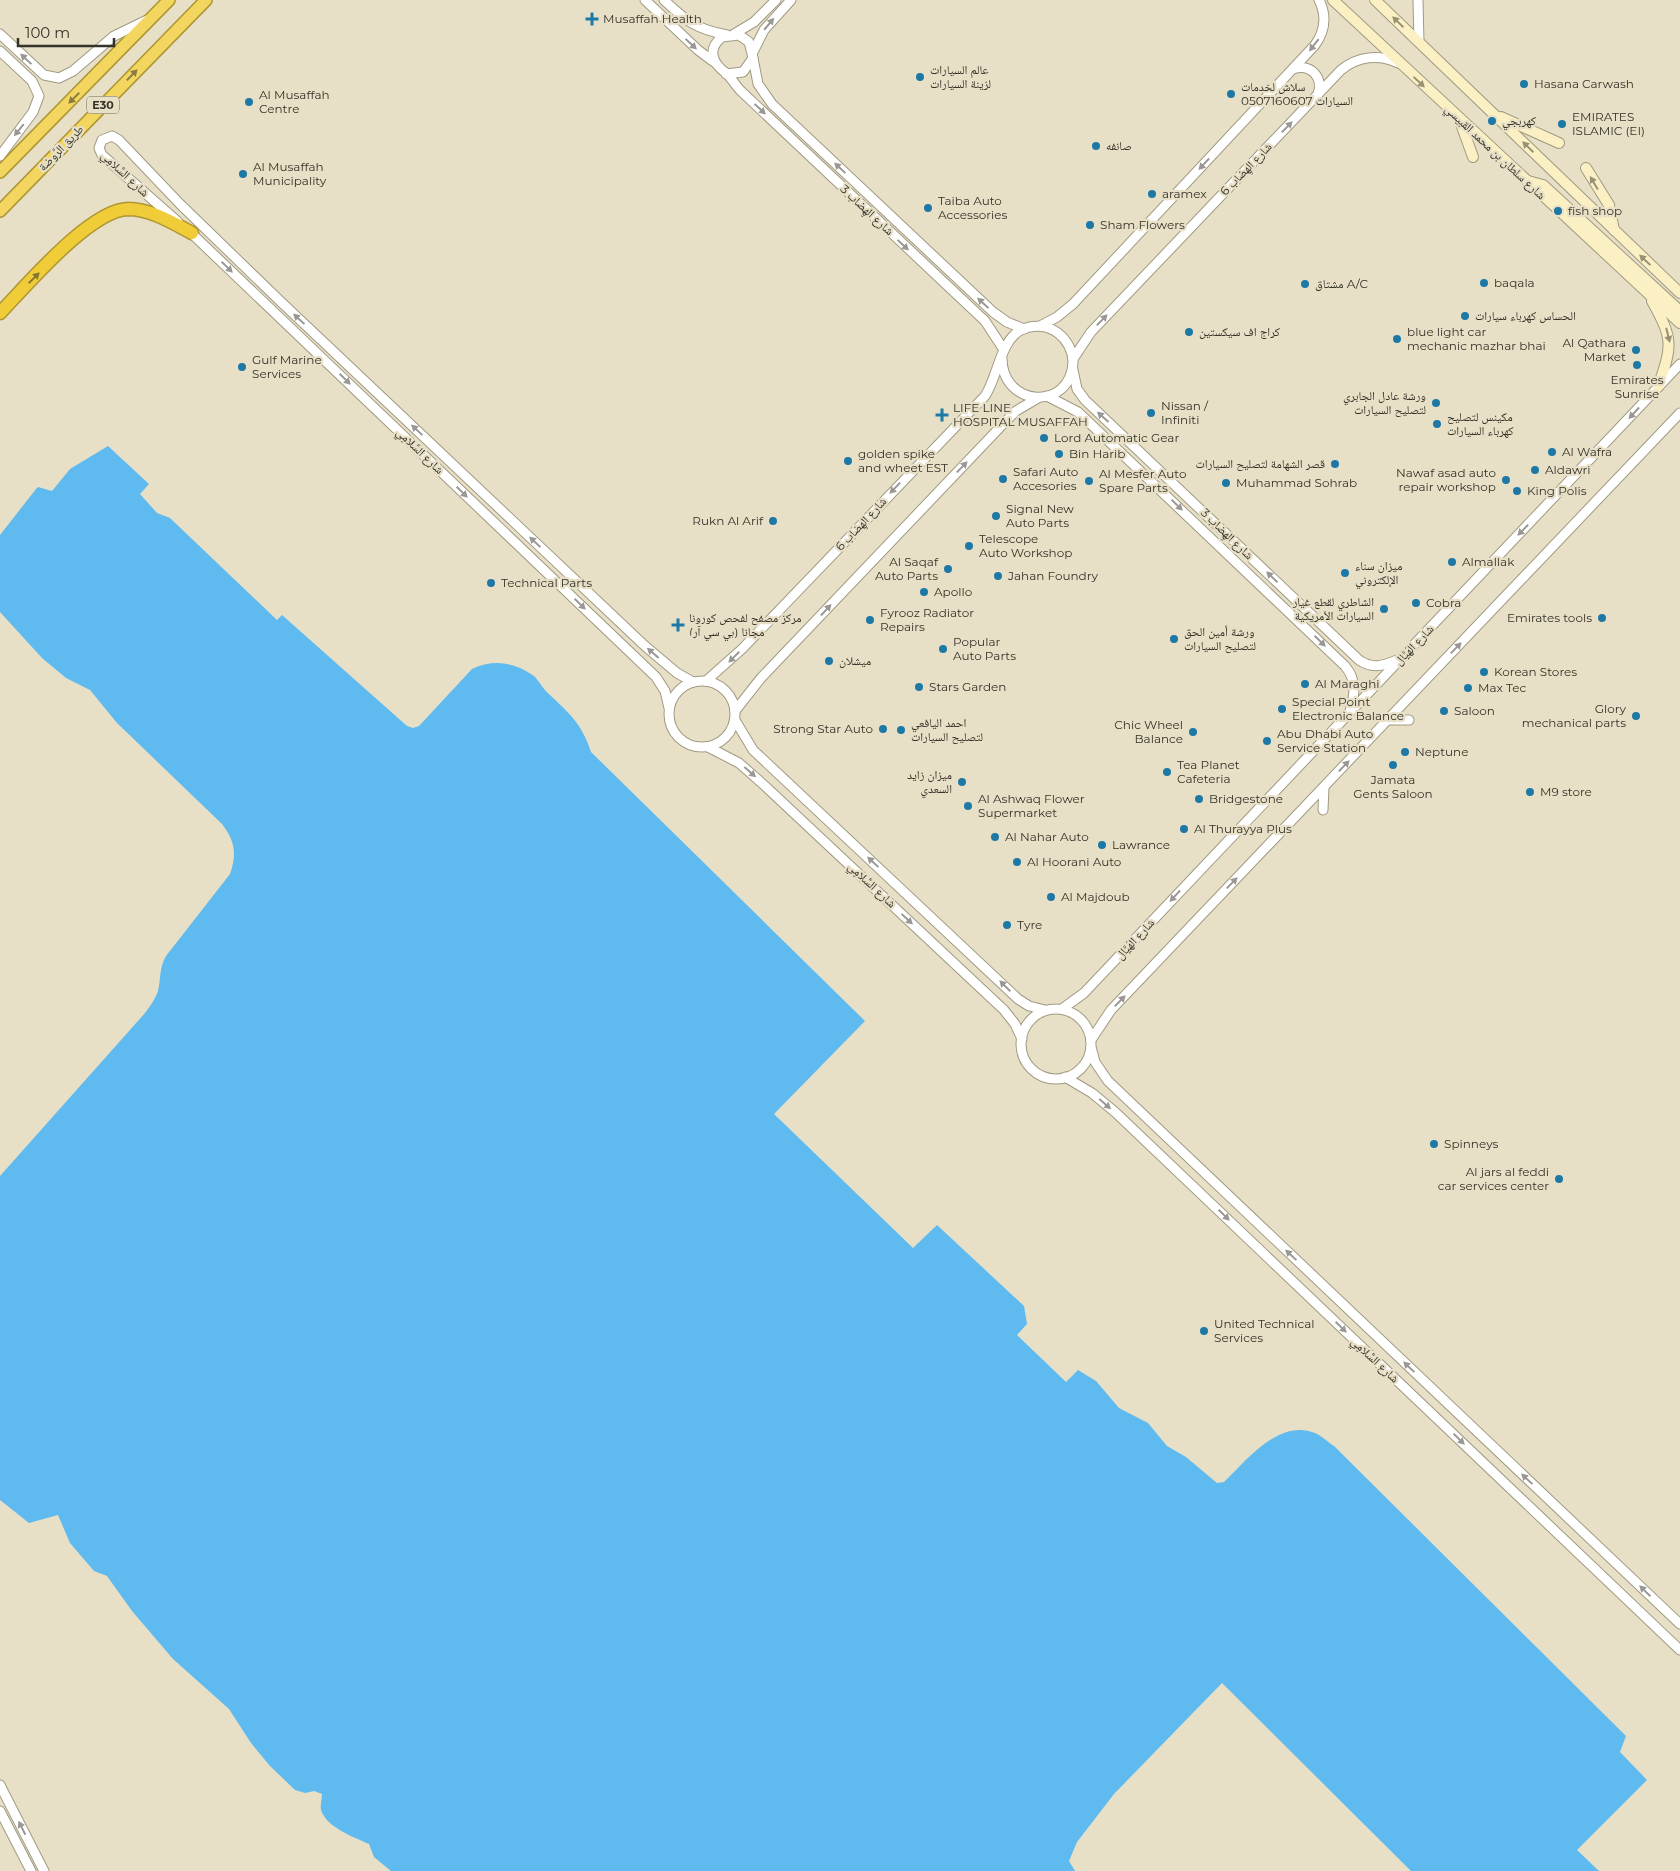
<svg xmlns="http://www.w3.org/2000/svg" width="1680" height="1871" viewBox="0 0 1680 1871" font-family="Montserrat,'Noto Naskh Arabic',sans-serif">
  <rect width="100%" height="100%" fill="#e7e0c7"/>
  <path fill="#5fbaf0" d="M 108,446 L 149,484 L 140,494 L 157,513 L 170,518 L 277,620 L 282,615 L 407,726 L 413,728 L 419,726 L 472,669 C 493,659 515,662 534,676 C 539,681 543,689 549,694 C 570,714 582,724 591,752 L 865,1021 L 774,1114 L 913,1248 L 937,1225 L 1024,1306 L 1027,1324 L 1017,1335 L 1066,1382 L 1078,1370 L 1096,1381 L 1119,1408 L 1148,1423 L 1167,1446 L 1186,1457 L 1217,1483 L 1224,1482 C 1246,1461 1279,1418 1315,1433 C 1322,1436 1328,1442 1334,1446 L 1626,1736 L 1620,1752 L 1647,1780 L 1577,1850 L 1599,1871 L 1411,1871 L 1222,1683 L 1114,1794 L 1077,1842 L 1069,1861 L 1075,1871 L 391,1871 L 374,1857 L 369,1844 C 354,1837 327,1828 321,1810 C 320,1805 322,1799 322,1794 L 314,1791 L 305,1793 L 295,1790 L 270,1766 L 251,1743 L 229,1709 L 173,1659 L 132,1611 L 107,1576 L 94,1571 L 70,1543 L 58,1515 L 29,1523 L 0,1500 L 0,1176 L 145,1013 C 150,1006 155,1000 158,991 C 161,979 159,968 166,956 L 230,874 C 237,854 235,841 222,824 L 117,723 L 90,690 L 66,678 L 42,658 L 0,612 L 0,535 L 36,489 L 38,487 L 52,491 L 70,469 Z"/>
  <g fill="none" stroke-linecap="round" stroke-linejoin="round">
    <defs>
      <g id="tertiary">
        <polyline points="645,0 698,50 714,62"/>
        <path d="M 664,0 C 686,21 696,29 727,35"/>
        <polyline points="1418,0 1419,42"/>
        <polyline points="0,34 44,75 59,78 73,71 114,36 147,20"/>
        <polyline points="734,34 754,22 776,0"/>
        <polyline points="0,51 32,81 39,96 33,112 0,156"/>
        <polyline points="753,52 764,30 791,0"/>
        <polyline points="753,58 758,84 772,104 993,312 1007,322 1024,329"/>
        <path d="M 1293,69 C 1310,63 1324,77 1318,94"/>
        <path d="M 726,74 L 743,72 L 753,58 L 749,42 L 739,35 L 722,37 C 707,49 712,63 726,73 C 732,78 736,87 742,92 L 985,321 L 1004,350"/>
        <polyline points="178,222 102,155 99,148 102,140 112,136 119,140 180,204 279,300 645,646 677,673 693,682"/>
        <polyline points="188,230 656,677 665,691 669,708"/>
        <path d="M 1040,326 L 1057,317 L 1073,304 L 1315,45 C 1325,31 1327,16 1319,0"/>
        <path d="M 1073,359 L 1091,332 L 1341,70 C 1358,56 1379,54 1398,63"/>
        <path d="M 1073,370 L 1077,389 L 1085,400 L 1359,660 C 1372,669 1383,666 1397,660"/>
        <path d="M 1047,396 L 1078,412 L 1345,666 C 1357,680 1355,694 1350,711"/>
        <circle cx="702" cy="714" r="33"/>
        <path d="M 706,681 L 742,649 L 985,396 C 998,376 1000,341 1021,330 C 1033,324 1047,325 1058,333 C 1067,340 1073,351 1073,362 C 1071,411 1002,408 1002,358"/>
        <polyline points="735,711 761,678 1006,421 1016,411 1038,398"/>
        <polyline points="735,720 753,750 1018,999 1029,1006 1045,1010"/>
        <polyline points="1388,720 1409,720"/>
        <polyline points="708,747 739,763 765,786 1004,1010 1015,1024 1022,1039"/>
        <polyline points="1323,810 1324,787"/>
        <polyline points="1062,1009 1084,993 1680,364"/>
        <circle cx="1056" cy="1044" r="35"/>
        <polyline points="1091,1040 1111,1010 1680,413"/>
        <polyline points="1091,1047 1095,1062 1108,1081 1680,1624"/>
        <polyline points="1065,1077 1092,1093 1115,1112 1680,1650"/>
        <polyline points="0,1785 44,1871"/>
        <polyline points="0,1811 31,1871"/>
      </g>
      <g id="secondary">
        <polyline points="1333,0 1680,323"/>
        <polyline points="1375,0 1680,293"/>
        <polyline points="1501,117 1559,143"/>
        <polyline points="1460,121 1473,157"/>
        <polyline points="1586,168 1609,205 1614,230"/>
        <polyline points="1528,181 1543,185 1680,311"/>
        <path d="M 1652,301 C 1674,340 1672,346 1658,387"/>
      </g>
      <g id="trunk">
        <polyline points="0,172 169,0"/>
        <polyline points="0,211 206,0"/>
      </g>
      <path id="motorway" d="M 0,313 C 27,285 90,210 128,209 C 151,209 173,223 192,233"/>
    </defs>
    <use href="#tertiary" stroke="#a09a82" stroke-width="11"/>
    <use href="#secondary" stroke="#a09a82" stroke-width="12"/>
    <use href="#trunk" stroke="#ae9632" stroke-width="14"/>
    <use href="#motorway" stroke="#ae9632" stroke-width="15"/>
    <use href="#tertiary" stroke="#fff" stroke-width="9"/>
    <use href="#secondary" stroke="#faf0c3" stroke-width="10"/>
    <use href="#trunk" stroke="#f2d660" stroke-width="11"/>
    <use href="#motorway" stroke="#efcc38" stroke-width="12"/>
  </g>
  <defs><path id="oneway-solid" d="M-6-.8H1V-3.2L6.5 0L1 3.2V.8H-6Z" transform="scale(1.25)"/></defs>
  <g fill="#989176">
    <use href="#oneway-solid" transform="translate(1398 22) rotate(-136)"/>
    <use href="#oneway-solid" transform="translate(1419 82) rotate(43)"/>
    <use href="#oneway-solid" transform="translate(1528 147) rotate(-136)"/>
    <use href="#oneway-solid" transform="translate(1594 183) rotate(-121)"/>
    <use href="#oneway-solid" transform="translate(1645 260) rotate(-137)"/>
    <use href="#oneway-solid" transform="translate(1668 335) rotate(76)"/>
  </g>
  <g fill="#9a9894">
    <use href="#oneway-solid" transform="translate(769 24) rotate(-50)"/>
    <use href="#oneway-solid" transform="translate(691 44) rotate(43)"/>
    <use href="#oneway-solid" transform="translate(1314 45) rotate(128)"/>
    <use href="#oneway-solid" transform="translate(26 59) rotate(-137)"/>
    <use href="#oneway-solid" transform="translate(760 109) rotate(43)"/>
    <use href="#oneway-solid" transform="translate(1287 127) rotate(-46)"/>
    <use href="#oneway-solid" transform="translate(19 130) rotate(129)"/>
    <use href="#oneway-solid" transform="translate(1204 164) rotate(133)"/>
    <use href="#oneway-solid" transform="translate(840 168) rotate(-137)"/>
    <use href="#oneway-solid" transform="translate(903 245) rotate(43)"/>
    <use href="#oneway-solid" transform="translate(227 267) rotate(44)"/>
    <use href="#oneway-solid" transform="translate(983 303) rotate(-137)"/>
    <use href="#oneway-solid" transform="translate(299 319) rotate(-137)"/>
    <use href="#oneway-solid" transform="translate(1102 320) rotate(-46)"/>
    <use href="#oneway-solid" transform="translate(345 379) rotate(44)"/>
    <use href="#oneway-solid" transform="translate(1634 413) rotate(133)"/>
    <use href="#oneway-solid" transform="translate(1103 417) rotate(-138)"/>
    <use href="#oneway-solid" transform="translate(417 430) rotate(-137)"/>
    <use href="#oneway-solid" transform="translate(962 467) rotate(-46)"/>
    <use href="#oneway-solid" transform="translate(895 488) rotate(134)"/>
    <use href="#oneway-solid" transform="translate(462 492) rotate(44)"/>
    <use href="#oneway-solid" transform="translate(1177 505) rotate(44)"/>
    <use href="#oneway-solid" transform="translate(1523 530) rotate(134)"/>
    <use href="#oneway-solid" transform="translate(535 542) rotate(-137)"/>
    <use href="#oneway-solid" transform="translate(1272 577) rotate(-136)"/>
    <use href="#oneway-solid" transform="translate(580 604) rotate(44)"/>
    <use href="#oneway-solid" transform="translate(826 610) rotate(-47)"/>
    <use href="#oneway-solid" transform="translate(1320 641) rotate(44)"/>
    <use href="#oneway-solid" transform="translate(1456 648) rotate(-46)"/>
    <use href="#oneway-solid" transform="translate(653 653) rotate(-139)"/>
    <use href="#oneway-solid" transform="translate(734 657) rotate(135)"/>
    <use href="#oneway-solid" transform="translate(1344 766) rotate(-46)"/>
    <use href="#oneway-solid" transform="translate(750 772) rotate(41)"/>
    <use href="#oneway-solid" transform="translate(873 862) rotate(-137)"/>
    <use href="#oneway-solid" transform="translate(1232 883) rotate(-46)"/>
    <use href="#oneway-solid" transform="translate(1175 896) rotate(133)"/>
    <use href="#oneway-solid" transform="translate(907 919) rotate(43)"/>
    <use href="#oneway-solid" transform="translate(1005 986) rotate(-135)"/>
    <use href="#oneway-solid" transform="translate(1120 1001) rotate(-46)"/>
    <use href="#oneway-solid" transform="translate(1105 1104) rotate(41)"/>
    <use href="#oneway-solid" transform="translate(1224 1215) rotate(44)"/>
    <use href="#oneway-solid" transform="translate(1291 1255) rotate(-137)"/>
    <use href="#oneway-solid" transform="translate(1341 1327) rotate(44)"/>
    <use href="#oneway-solid" transform="translate(1409 1367) rotate(-137)"/>
    <use href="#oneway-solid" transform="translate(1459 1439) rotate(44)"/>
    <use href="#oneway-solid" transform="translate(1527 1479) rotate(-137)"/>
    <use href="#oneway-solid" transform="translate(1645 1591) rotate(-136)"/>
    <use href="#oneway-solid" transform="translate(22 1828) rotate(-117)"/>
  </g>
  <g fill="#8a7c41">
    <use href="#oneway-solid" transform="translate(132 75) rotate(-46)"/>
    <use href="#oneway-solid" transform="translate(74 98) rotate(135)"/>
  </g>
  <use fill="#89772f" href="#oneway-solid" transform="translate(34 278) rotate(-45)"/>
  <g fill="#1d78a6" stroke="#e7e0c7" stroke-width="2">
    <path d="M589.5 11.5h5v5h5v5h-5v5h-5v-5h-5v-5h5z"/>
    <circle cx="920" cy="77" r="5"/>
    <circle cx="1524" cy="84" r="5"/>
    <circle cx="1231" cy="94" r="5"/>
    <circle cx="249" cy="102" r="5"/>
    <circle cx="1492" cy="121" r="5"/>
    <circle cx="1562" cy="124" r="5"/>
    <circle cx="1096" cy="146" r="5"/>
    <circle cx="243" cy="174" r="5"/>
    <circle cx="1152" cy="194" r="5"/>
    <circle cx="928" cy="208" r="5"/>
    <circle cx="1558" cy="211" r="5"/>
    <circle cx="1090" cy="225" r="5"/>
    <circle cx="1484" cy="283" r="5"/>
    <circle cx="1305" cy="284" r="5"/>
    <circle cx="1465" cy="316" r="5"/>
    <circle cx="1189" cy="332" r="5"/>
    <circle cx="1397" cy="339" r="5"/>
    <circle cx="1636" cy="350" r="5"/>
    <circle cx="1637" cy="365" r="5"/>
    <circle cx="242" cy="367" r="5"/>
    <circle cx="1436" cy="403" r="5"/>
    <circle cx="1151" cy="413" r="5"/>
    <path d="M939.5 407.5h5v5h5v5h-5v5h-5v-5h-5v-5h5z"/>
    <circle cx="1437" cy="424" r="5"/>
    <circle cx="1044" cy="438" r="5"/>
    <circle cx="1552" cy="452" r="5"/>
    <circle cx="1059" cy="454" r="5"/>
    <circle cx="848" cy="461" r="5"/>
    <circle cx="1335" cy="464" r="5"/>
    <circle cx="1535" cy="470" r="5"/>
    <circle cx="1003" cy="479" r="5"/>
    <circle cx="1506" cy="480" r="5"/>
    <circle cx="1089" cy="481" r="5"/>
    <circle cx="1226" cy="483" r="5"/>
    <circle cx="1517" cy="491" r="5"/>
    <circle cx="996" cy="516" r="5"/>
    <circle cx="773" cy="521" r="5"/>
    <circle cx="969" cy="546" r="5"/>
    <circle cx="1452" cy="562" r="5"/>
    <circle cx="948" cy="569" r="5"/>
    <circle cx="1345" cy="573" r="5"/>
    <circle cx="998" cy="576" r="5"/>
    <circle cx="491" cy="583" r="5"/>
    <circle cx="924" cy="592" r="5"/>
    <circle cx="1416" cy="603" r="5"/>
    <circle cx="1384" cy="609" r="5"/>
    <circle cx="1602" cy="618" r="5"/>
    <circle cx="870" cy="620" r="5"/>
    <path d="M675.5 617.5h5v5h5v5h-5v5h-5v-5h-5v-5h5z"/>
    <circle cx="1174" cy="639" r="5"/>
    <circle cx="943" cy="649" r="5"/>
    <circle cx="829" cy="661" r="5"/>
    <circle cx="1484" cy="672" r="5"/>
    <circle cx="1305" cy="684" r="5"/>
    <circle cx="919" cy="687" r="5"/>
    <circle cx="1468" cy="688" r="5"/>
    <circle cx="1282" cy="709" r="5"/>
    <circle cx="1444" cy="711" r="5"/>
    <circle cx="1636" cy="716" r="5"/>
    <circle cx="883" cy="729" r="5"/>
    <circle cx="901" cy="730" r="5"/>
    <circle cx="1193" cy="732" r="5"/>
    <circle cx="1267" cy="741" r="5"/>
    <circle cx="1405" cy="752" r="5"/>
    <circle cx="1393" cy="765" r="5"/>
    <circle cx="1167" cy="772" r="5"/>
    <circle cx="962" cy="782" r="5"/>
    <circle cx="1530" cy="792" r="5"/>
    <circle cx="1199" cy="799" r="5"/>
    <circle cx="968" cy="806" r="5"/>
    <circle cx="1184" cy="829" r="5"/>
    <circle cx="995" cy="837" r="5"/>
    <circle cx="1102" cy="845" r="5"/>
    <circle cx="1017" cy="862" r="5"/>
    <circle cx="1051" cy="897" r="5"/>
    <circle cx="1007" cy="925" r="5"/>
    <circle cx="1434" cy="1144" r="5"/>
    <circle cx="1559" cy="1179" r="5"/>
    <circle cx="1204" cy="1331" r="5"/>
  </g>
  <g text-anchor="middle" stroke-width="4.5" stroke-linejoin="round" paint-order="stroke">
    <rect fill="#e7e0c7" stroke="#6a6658" stroke-width="1" x="87" y="96.5" width="32" height="17" rx="4"/>
    <g font-size="11" font-weight="bold" fill="#353228">
      <text x="103" y="109">E30</text>
    </g>
    <g font-size="12" fill="#353228" stroke="#e7e0c7" text-anchor="start">
      <text x="603" y="23">Musaffah Health</text>
      <text x="930" y="74">عالم السيارات<tspan x="930" dy="14">لزينة السيارات</tspan></text>
      <text x="1534" y="88">Hasana Carwash</text>
      <text x="1241" y="91">سلاش لخدمات<tspan x="1241" dy="14">السيارات 0507160607</tspan></text>
      <text x="259" y="99">Al Musaffah<tspan x="259" dy="14">Centre</tspan></text>
      <text x="1572" y="121">EMIRATES<tspan x="1572" dy="14">ISLAMIC (EI)</tspan></text>
      <text x="1502" y="125">كهربجي</text>
      <text x="1106" y="150">صانفه</text>
      <text x="253" y="171">Al Musaffah<tspan x="253" dy="14">Municipality</tspan></text>
      <text x="1162" y="198">aramex</text>
      <text x="938" y="205">Taiba Auto<tspan x="938" dy="14">Accessories</tspan></text>
      <text x="1568" y="215">fish shop</text>
      <text x="1100" y="229">Sham Flowers</text>
      <text x="1494" y="287">baqala</text>
      <text x="1315" y="288">مشتاق A/C</text>
      <text x="1475" y="320">الحساس كهرباء سيارات</text>
      <text x="1199" y="336">كراج اف سيكستين</text>
      <text x="1407" y="336">blue light car<tspan x="1407" dy="14">mechanic mazhar bhai</tspan></text>
      <text x="1626" y="347" text-anchor="end">Al Qathara<tspan x="1626" dy="14">Market</tspan></text>
      <text x="252" y="364">Gulf Marine<tspan x="252" dy="14">Services</tspan></text>
      <text x="1637" y="384" text-anchor="middle">Emirates<tspan x="1637" dy="14">Sunrise</tspan></text>
      <text x="1426" y="400" text-anchor="end">ورشة عادل الجابري<tspan x="1426" dy="14">لتصليح السيارات</tspan></text>
      <text x="1161" y="410">Nissan /<tspan x="1161" dy="14">Infiniti</tspan></text>
      <text x="953" y="412">LIFE LINE<tspan x="953" dy="14">HOSPITAL MUSAFFAH</tspan></text>
      <text x="1447" y="421">مكينس لتصليح<tspan x="1447" dy="14">كهرباء السيارات</tspan></text>
      <text x="1054" y="442">Lord Automatic Gear</text>
      <text x="1562" y="456">Al Wafra</text>
      <text x="858" y="458">golden spike<tspan x="858" dy="14">and wheet EST</tspan></text>
      <text x="1069" y="458">Bin Harib</text>
      <text x="1325" y="468" text-anchor="end">قصر الشهامة لتصليح السيارات</text>
      <text x="1545" y="474">Aldawri</text>
      <text x="1013" y="476">Safari Auto<tspan x="1013" dy="14">Accesories</tspan></text>
      <text x="1496" y="477" text-anchor="end">Nawaf asad auto<tspan x="1496" dy="14">repair workshop</tspan></text>
      <text x="1099" y="478">Al Mesfer Auto<tspan x="1099" dy="14">Spare Parts</tspan></text>
      <text x="1236" y="487">Muhammad Sohrab</text>
      <text x="1527" y="495">King Polis</text>
      <text x="1006" y="513">Signal New<tspan x="1006" dy="14">Auto Parts</tspan></text>
      <text x="763" y="525" text-anchor="end">Rukn Al Arif</text>
      <text x="979" y="543">Telescope<tspan x="979" dy="14">Auto Workshop</tspan></text>
      <text x="938" y="566" text-anchor="end">Al Saqaf<tspan x="938" dy="14">Auto Parts</tspan></text>
      <text x="1462" y="566">Almallak</text>
      <text x="1355" y="570">ميزان سناء<tspan x="1355" dy="14">الإلكتروني</tspan></text>
      <text x="1008" y="580">Jahan Foundry</text>
      <text x="501" y="587">Technical Parts</text>
      <text x="934" y="596">Apollo</text>
      <text x="1374" y="606" text-anchor="end">الشاطري لقطع غيار<tspan x="1374" dy="14">السيارات الأمريكية</tspan></text>
      <text x="1426" y="607">Cobra</text>
      <text x="880" y="617">Fyrooz Radiator<tspan x="880" dy="14">Repairs</tspan></text>
      <text x="689" y="622">مركز مصفح لفحص كورونا<tspan x="689" dy="14">(بي سي آر) مجانا</tspan></text>
      <text x="1592" y="622" text-anchor="end">Emirates tools</text>
      <text x="1184" y="636">ورشة أمين الحق<tspan x="1184" dy="14">لتصليح السيارات</tspan></text>
      <text x="953" y="646">Popular<tspan x="953" dy="14">Auto Parts</tspan></text>
      <text x="839" y="665">ميشلان</text>
      <text x="1494" y="676">Korean Stores</text>
      <text x="1315" y="688">Al Maraghi</text>
      <text x="929" y="691">Stars Garden</text>
      <text x="1478" y="692">Max Tec</text>
      <text x="1292" y="706">Special Point<tspan x="1292" dy="14">Electronic Balance</tspan></text>
      <text x="1626" y="713" text-anchor="end">Glory<tspan x="1626" dy="14">mechanical parts</tspan></text>
      <text x="1454" y="715">Saloon</text>
      <text x="911" y="727">احمد اليافعي<tspan x="911" dy="14">لتصليح السيارات</tspan></text>
      <text x="1183" y="729" text-anchor="end">Chic Wheel<tspan x="1183" dy="14">Balance</tspan></text>
      <text x="873" y="733" text-anchor="end">Strong Star Auto</text>
      <text x="1277" y="738">Abu Dhabi Auto<tspan x="1277" dy="14">Service Station</tspan></text>
      <text x="1415" y="756">Neptune</text>
      <text x="1177" y="769">Tea Planet<tspan x="1177" dy="14">Cafeteria</tspan></text>
      <text x="952" y="779" text-anchor="end">ميزان زايد<tspan x="952" dy="14">السعدي</tspan></text>
      <text x="1393" y="784" text-anchor="middle">Jamata<tspan x="1393" dy="14">Gents Saloon</tspan></text>
      <text x="1540" y="796">M9 store</text>
      <text x="978" y="803">Al Ashwaq Flower<tspan x="978" dy="14">Supermarket</tspan></text>
      <text x="1209" y="803">Bridgestone</text>
      <text x="1194" y="833">Al Thurayya Plus</text>
      <text x="1005" y="841">Al Nahar Auto</text>
      <text x="1112" y="849">Lawrance</text>
      <text x="1027" y="866">Al Hoorani Auto</text>
      <text x="1061" y="901">Al Majdoub</text>
      <text x="1017" y="929">Tyre</text>
      <text x="1444" y="1148">Spinneys</text>
      <text x="1549" y="1176" text-anchor="end">Al jars al feddi<tspan x="1549" dy="14">car services center</tspan></text>
      <text x="1214" y="1328">United Technical<tspan x="1214" dy="14">Services</tspan></text>
    </g>
    <g font-size="12" fill="#353228" stroke="#e7e0c7">
      <text transform="translate(61 148) rotate(-46)" y="4">طريق الرَّوضة</text>
      <text transform="translate(1495 152) rotate(43)" y="4">شارع سلطان بن محمد القبيسي</text>
      <text transform="translate(1246 169) rotate(-46)" y="4">شارع الهِضاب 6</text>
      <text transform="translate(125 174) rotate(43)" y="4">شارع السَّلامِي</text>
      <text transform="translate(867 210) rotate(43)" y="4">شارع الهِضاب 3</text>
      <text transform="translate(420 451) rotate(44)" y="4">شارع السَّلامِي</text>
      <text transform="translate(861 524) rotate(-47)" y="4">شارع الهِضاب 6</text>
      <text transform="translate(1227 534) rotate(44)" y="4">شارع الهِضاب 3</text>
      <text transform="translate(1414 645) rotate(-46)" y="4">شارع الهَيَّال</text>
      <text transform="translate(872 885) rotate(43)" y="4">شارع السَّلامِي</text>
      <text transform="translate(1135 939) rotate(-47)" y="4">شارع الهَيَّال</text>
      <text transform="translate(1375 1360) rotate(43)" y="4">شارع السَّلامِي</text>
    </g>
  </g>
  <path d="M18 38v8h96v-8" fill="none" stroke="#353228" stroke-width="2.5"/>
  <text x="25" y="38" font-size="15" fill="#353228" stroke="#e7e0c7" stroke-width="4" paint-order="stroke">100 m</text>
</svg>
